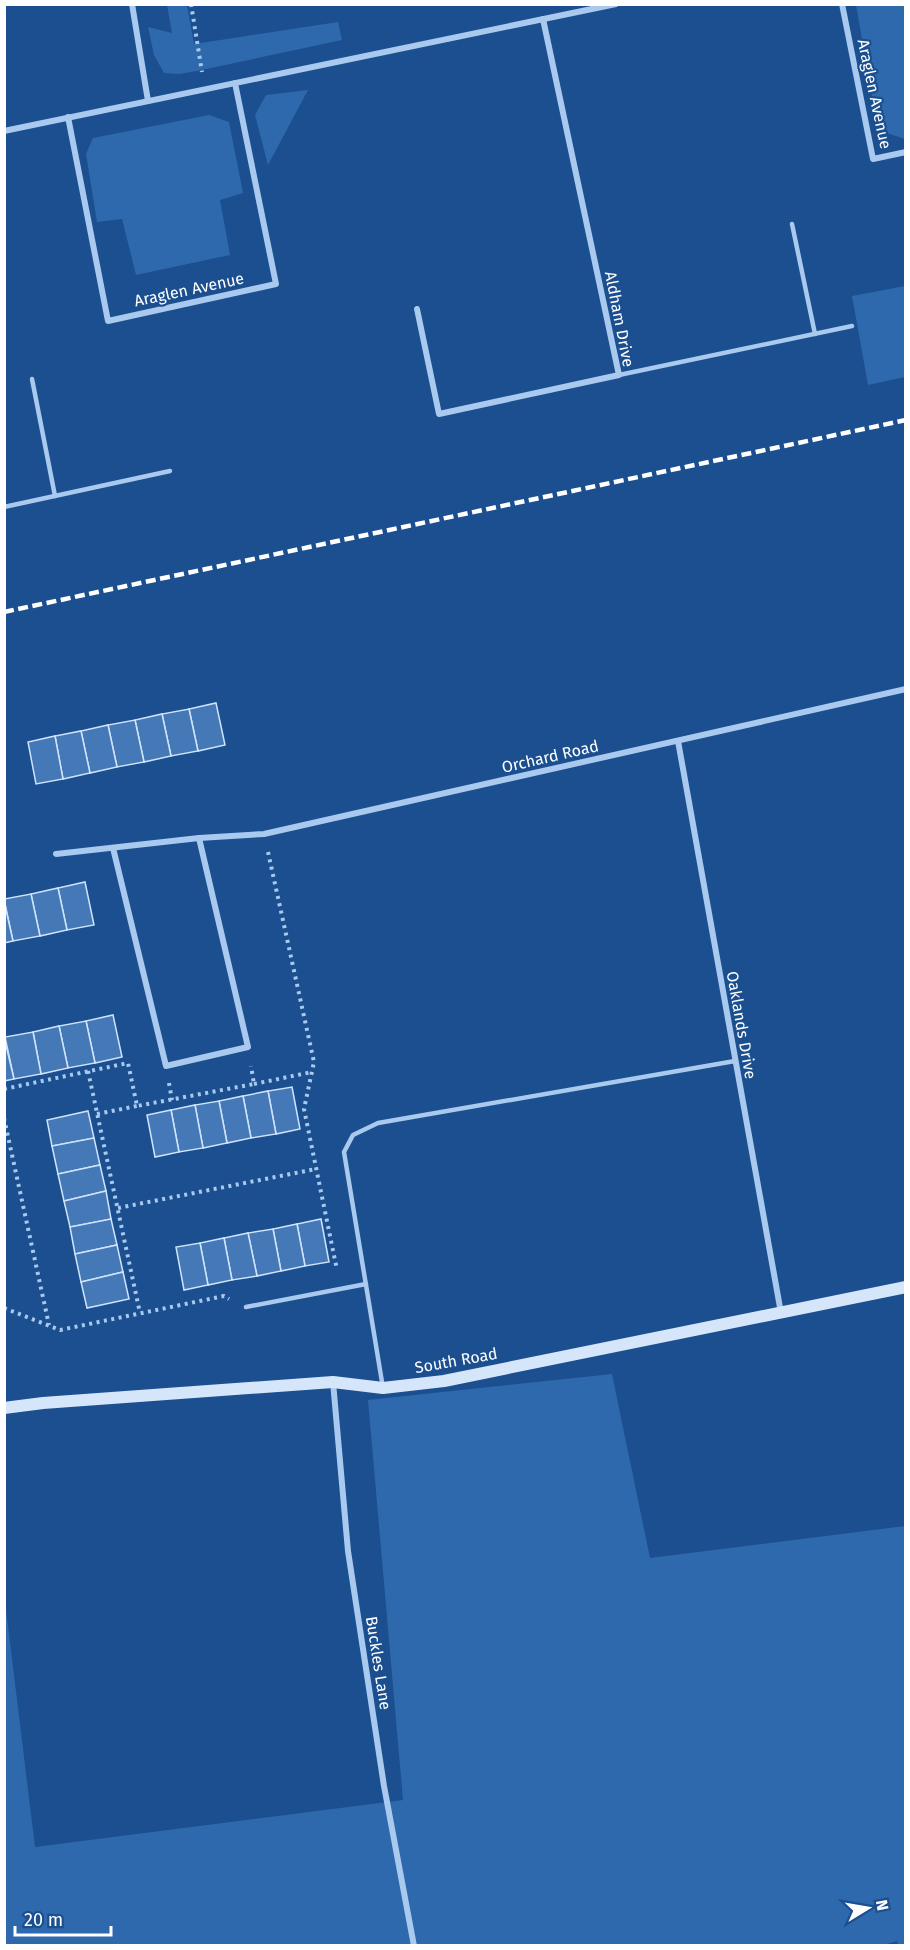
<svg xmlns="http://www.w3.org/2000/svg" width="910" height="1950" viewBox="0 0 910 1950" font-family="'Fira Sans',sans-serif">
  <rect width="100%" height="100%" fill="#1b4f8f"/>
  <g fill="#2e69ad">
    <polygon points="167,5 187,5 194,44 338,22 342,40 197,71 179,74 164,73 154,55 148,27 172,33"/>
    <polygon points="856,5 905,5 905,139 878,130"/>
    <polygon points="308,90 268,165 255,115 266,95"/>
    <polygon points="209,115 229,122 243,193 220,200 230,255 136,275 122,219 97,222 86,154 93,138"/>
    <polygon points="905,286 905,377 868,385 852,296"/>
    <polygon points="612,1374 650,1558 905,1526 905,1945 898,1945 897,1941 881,1946 5,1945 4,1593 35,1847 403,1800 368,1400"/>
  </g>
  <g fill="#4478b7" stroke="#cfe3fa" stroke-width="1.5">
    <polygon points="216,703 225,745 198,751 189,709"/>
    <polygon points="189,709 198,751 171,756 162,714"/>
    <polygon points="162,714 171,756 144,762 135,720"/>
    <polygon points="135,720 144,762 117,767 108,725"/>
    <polygon points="108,725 117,767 90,773 81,731"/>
    <polygon points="81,731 90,773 63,779 55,736"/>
    <polygon points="55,736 63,779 36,784 28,742"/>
    <polygon points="85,882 94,925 67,930 58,888"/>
    <polygon points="58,888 67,930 40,936 31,894"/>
    <polygon points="31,894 40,936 13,941 4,899"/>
    <polygon points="4,901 13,941 4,943"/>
    <polygon points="113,1015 122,1057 95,1063 86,1021"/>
    <polygon points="86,1021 95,1063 68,1068 59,1026"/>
    <polygon points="59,1026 68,1068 41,1074 33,1032"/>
    <polygon points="33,1032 41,1074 14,1079 5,1037"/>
    <polygon points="4,1037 14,1079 4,1081"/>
    <polygon points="292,1087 300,1129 276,1134 268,1091"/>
    <polygon points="268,1091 276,1134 251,1138 243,1096"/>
    <polygon points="243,1096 251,1138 227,1143 219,1101"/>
    <polygon points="219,1101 227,1143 203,1148 195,1105"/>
    <polygon points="195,1105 203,1148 179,1152 171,1110"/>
    <polygon points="171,1110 179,1152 155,1157 147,1115"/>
    <polygon points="88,1111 94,1138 52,1146 47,1120"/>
    <polygon points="94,1138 100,1165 58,1174 52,1146"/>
    <polygon points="100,1165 106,1191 64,1201 58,1174"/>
    <polygon points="106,1191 111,1219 70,1227 64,1201"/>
    <polygon points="111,1219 117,1245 75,1254 70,1227"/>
    <polygon points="321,1219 329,1262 305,1266 297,1224"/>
    <polygon points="297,1224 305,1266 281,1271 273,1229"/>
    <polygon points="273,1229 281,1271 257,1276 248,1233"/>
    <polygon points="248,1233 257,1276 232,1280 224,1238"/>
    <polygon points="224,1238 232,1280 208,1285 200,1243"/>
    <polygon points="200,1243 208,1285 184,1290 176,1247"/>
    <polygon points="117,1245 123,1272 81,1282 75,1254"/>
    <polygon points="123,1272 129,1299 87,1308 81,1282"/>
  </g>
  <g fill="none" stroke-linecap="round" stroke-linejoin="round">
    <g stroke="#a9c9ee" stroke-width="4" stroke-dasharray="3 4.5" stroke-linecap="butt">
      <polyline points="191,4 202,72"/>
      <polyline points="268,852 314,1062 304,1109 337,1270"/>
      <polyline points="88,1071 140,1313"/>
      <polyline points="169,1083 172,1100"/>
      <polyline points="254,1084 312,1072"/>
      <polyline points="4,1089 128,1063 137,1106 254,1084 251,1066"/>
      <polyline points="97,1114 137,1106"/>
      <polyline points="4,1118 49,1325"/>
      <polyline points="118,1208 316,1169"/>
      <polyline points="4,1308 60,1330 224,1296 229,1299"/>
    </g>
    <g stroke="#a9c9ee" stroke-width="4.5">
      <polyline points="792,224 815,334"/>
      <polyline points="619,375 852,326"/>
      <polyline points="32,379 55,496"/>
      <polyline points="4,507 170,471"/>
      <polyline points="246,1307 366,1284"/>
      <polyline points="383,1388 344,1152 353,1135 378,1123 735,1061"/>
    </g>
    <g stroke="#a9c9ee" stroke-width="6">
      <polyline points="132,4 148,101"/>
      <polyline points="842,4 873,159 906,152"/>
      <polyline points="68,117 108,321 276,284 235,83"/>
      <polyline points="4,131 616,4"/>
      <polyline points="417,309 439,414 619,375 543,19"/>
      <polyline points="678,741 781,1313"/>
      <polyline points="113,848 166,1066 248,1047 199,838"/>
      <polyline points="56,854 199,838 264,834 906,689"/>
      <polyline points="333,1382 348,1551 384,1786 414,1946"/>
    </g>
    <polyline stroke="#d6e6fa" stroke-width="12" points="4,1408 43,1403 333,1382 383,1388 444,1381 906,1287"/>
    <polyline stroke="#fff" stroke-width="4.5" stroke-dasharray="10 4.5" stroke-linecap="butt" points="4,612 906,420"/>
  </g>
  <g text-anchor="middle" stroke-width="4.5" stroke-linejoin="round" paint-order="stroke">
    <g font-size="16" fill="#fff" stroke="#1b4f8f">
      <text transform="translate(875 94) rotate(78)" y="6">Araglen Avenue</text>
      <text transform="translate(189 289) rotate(-12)" y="6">Araglen Avenue</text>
      <text transform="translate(620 319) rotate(79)" y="6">Aldham Drive</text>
      <text transform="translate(550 756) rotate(-13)" y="6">Orchard Road</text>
      <text transform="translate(742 1025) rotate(80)" y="6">Oaklands Drive</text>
      <text transform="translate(456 1360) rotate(-10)" y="6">South Road</text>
      <text transform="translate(379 1663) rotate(81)" y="6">Buckles Lane</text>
    </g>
  </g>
  <rect width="910" height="1950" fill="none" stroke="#ffffff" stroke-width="12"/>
  <g transform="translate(868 1908) rotate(79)" stroke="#1b4f8f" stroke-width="4.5" paint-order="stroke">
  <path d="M0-4.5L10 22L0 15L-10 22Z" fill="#ffffff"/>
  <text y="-9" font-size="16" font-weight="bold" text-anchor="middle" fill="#ffffff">N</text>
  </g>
  <path d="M15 1926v9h96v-9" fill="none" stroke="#ffffff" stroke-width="3"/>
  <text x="24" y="1926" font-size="18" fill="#ffffff" stroke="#1b4f8f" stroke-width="4.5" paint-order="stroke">20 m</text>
</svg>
